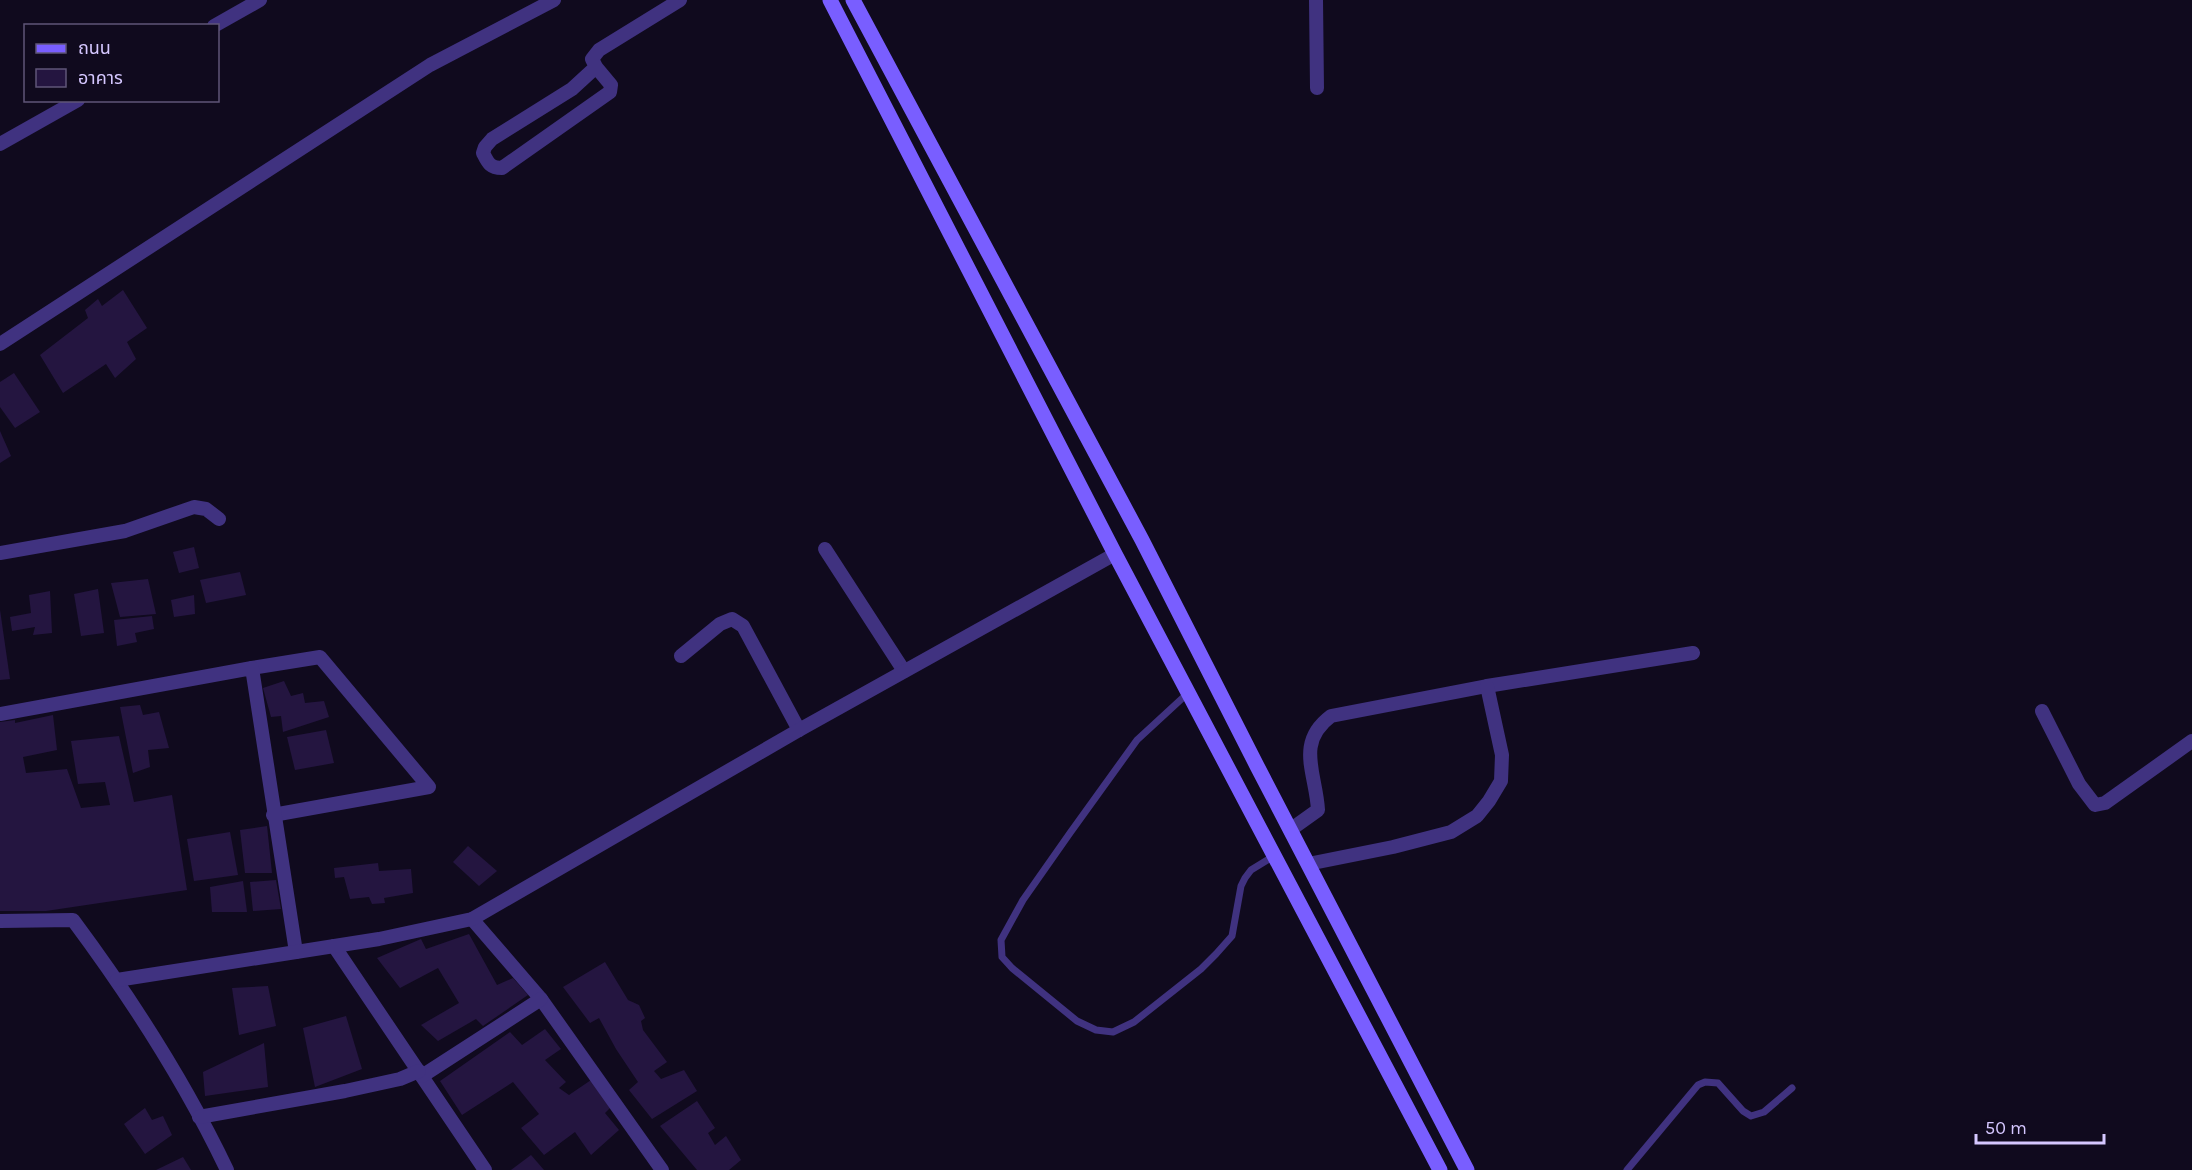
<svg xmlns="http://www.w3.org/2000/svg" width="2192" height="1170" viewBox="0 0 2192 1170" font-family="Karla,'Noto Sans Thai',sans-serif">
  <rect width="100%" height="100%" fill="#100a1e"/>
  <g fill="#241540">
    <polygon points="123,290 147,328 127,342 136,359 115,378 106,364 63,393 40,355 88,318 85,310 98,299 102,306"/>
    <polygon points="14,373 40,412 15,428 0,407 0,382"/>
    <polygon points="0,431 11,456 0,463"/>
    <polygon points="194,547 199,568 179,573 173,552"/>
    <polygon points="240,572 246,595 206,603 200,580"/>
    <polygon points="148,579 156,614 120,617 111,583"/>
    <polygon points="98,589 104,633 81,636 74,594"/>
    <polygon points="50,591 52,633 33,635 35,627 12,631 10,617 31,613 29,595"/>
    <polygon points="194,595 195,614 174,617 171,600"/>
    <polygon points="0,610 10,679 0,680"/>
    <polygon points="152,616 154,629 135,633 137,642 117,646 114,620"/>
    <polygon points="284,681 291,696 303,693 305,703 324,701 329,717 283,732 281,716 271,717 263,688"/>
    <polygon points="140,705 143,715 159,712 169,748 148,750 150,767 133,773 120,707"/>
    <polygon points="53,715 57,750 23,757 26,773 67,769 81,808 110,805 105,782 78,784 71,741 119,736 134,802 172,795 187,890 46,911 0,911 0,722 15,720 15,723"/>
    <polygon points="326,730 334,763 295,770 287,737"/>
    <polygon points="267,826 272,873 245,873 240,830"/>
    <polygon points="230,832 238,875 194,881 187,839"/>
    <polygon points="468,846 497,871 479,886 453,862"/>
    <polygon points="378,863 379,871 411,869 413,893 384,898 385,903 372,904 369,897 350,899 344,877 335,878 334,868"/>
    <polygon points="276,880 281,909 253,911 250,882"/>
    <polygon points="243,881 247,912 212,912 210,887"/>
    <polygon points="469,934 497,985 513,978 528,995 483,1026 476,1019 438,1041 421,1025 459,1003 438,968 400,988 377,958 421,939 426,949"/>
    <polygon points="605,962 628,1000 639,1005 645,1018 641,1021 643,1030 667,1062 654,1071 661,1079 684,1070 697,1091 652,1119 629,1090 638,1082 616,1049 599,1018 590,1023 563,987"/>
    <polygon points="268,986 276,1026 239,1035 232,988"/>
    <polygon points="346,1016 362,1069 315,1087 303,1028"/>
    <polygon points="545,1029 561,1049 545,1060 566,1082 559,1088 569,1095 591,1080 615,1103 605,1113 619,1130 591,1155 575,1132 544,1155 521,1128 539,1114 513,1082 462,1115 440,1081 510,1032 522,1045"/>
    <polygon points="264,1043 268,1087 205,1096 203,1072"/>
    <polygon points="697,1101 715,1128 708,1133 715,1145 726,1136 741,1160 729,1170 697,1170 660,1126"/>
    <polygon points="145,1108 152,1120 163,1116 172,1135 145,1154 124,1124"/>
    <polygon points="531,1155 544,1170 511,1170"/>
    <polygon points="183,1157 191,1170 156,1170"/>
  </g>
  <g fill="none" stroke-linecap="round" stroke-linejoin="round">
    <g stroke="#403280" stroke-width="7">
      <polyline points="1188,693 1137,740 1070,833 1023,900 1001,940 1002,957 1012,968 1077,1021 1096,1030 1113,1032 1134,1022 1201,969 1216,954 1232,936 1241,886 1245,878 1251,870 1274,856"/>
      <polyline points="1627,1170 1698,1085 1705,1082 1718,1083 1743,1111 1751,1116 1764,1112 1792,1088"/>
    </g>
    <g stroke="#403280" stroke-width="14">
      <polyline points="1316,0 1317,88"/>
      <polyline points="214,26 260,0"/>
      <path d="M 596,67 L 611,85 L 610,92 L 502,168 C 490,168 488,163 483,153 L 485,147 L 492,139 L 572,89 L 596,67 L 592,59 L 599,50 L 680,0"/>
      <polyline points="0,144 78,100"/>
      <polyline points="0,344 430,65 554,0"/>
      <polyline points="825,549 904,671"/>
      <polyline points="0,553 125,531 194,507 206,509 219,519"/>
      <polyline points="681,656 720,624 732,619 743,626 799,730"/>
      <polyline points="252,668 320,657 429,787 273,815"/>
      <polyline points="2042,711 2079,784 2095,805 2105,803 2192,741"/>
      <polyline points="0,714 252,668 296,952"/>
      <path d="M 1290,830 L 1318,810 C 1316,773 1295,743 1331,716 L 1487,686 L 1693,653"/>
      <polyline points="1308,864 1393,847 1451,832 1477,816 1489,801 1501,781 1502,755 1487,686"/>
      <polyline points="472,919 541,999 662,1170"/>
      <path d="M 0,921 L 73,920 C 131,998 185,1082 227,1170"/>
      <polyline points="334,946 485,1170"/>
      <polyline points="117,980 379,939 472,919 799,730 1115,554"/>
      <polyline points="422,1076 541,999"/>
      <polyline points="199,1117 345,1091 400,1079 419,1071"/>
    </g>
    <g stroke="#795eff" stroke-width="15">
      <polyline points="830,0 1115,554 1440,1170"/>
      <polyline points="853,0 1142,540 1257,766 1467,1170"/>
    </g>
  </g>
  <rect x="24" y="24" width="195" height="78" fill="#100a1e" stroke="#5f5678" stroke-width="1.5"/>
  <rect x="36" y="44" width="30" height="9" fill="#795eff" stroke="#5f5678" stroke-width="1.5"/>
  <text x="78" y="54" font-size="18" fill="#d5c7ff">ถนน</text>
  <rect x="36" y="69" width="30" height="18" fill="#241540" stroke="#5f5678" stroke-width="1.5"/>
  <text x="78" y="84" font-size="18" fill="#d5c7ff">อาคาร</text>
  <path d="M1976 1134v9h128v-9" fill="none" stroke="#d5c7ff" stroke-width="3"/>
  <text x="1985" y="1134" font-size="18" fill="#d5c7ff" stroke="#100a1e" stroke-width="4.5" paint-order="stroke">50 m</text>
</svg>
